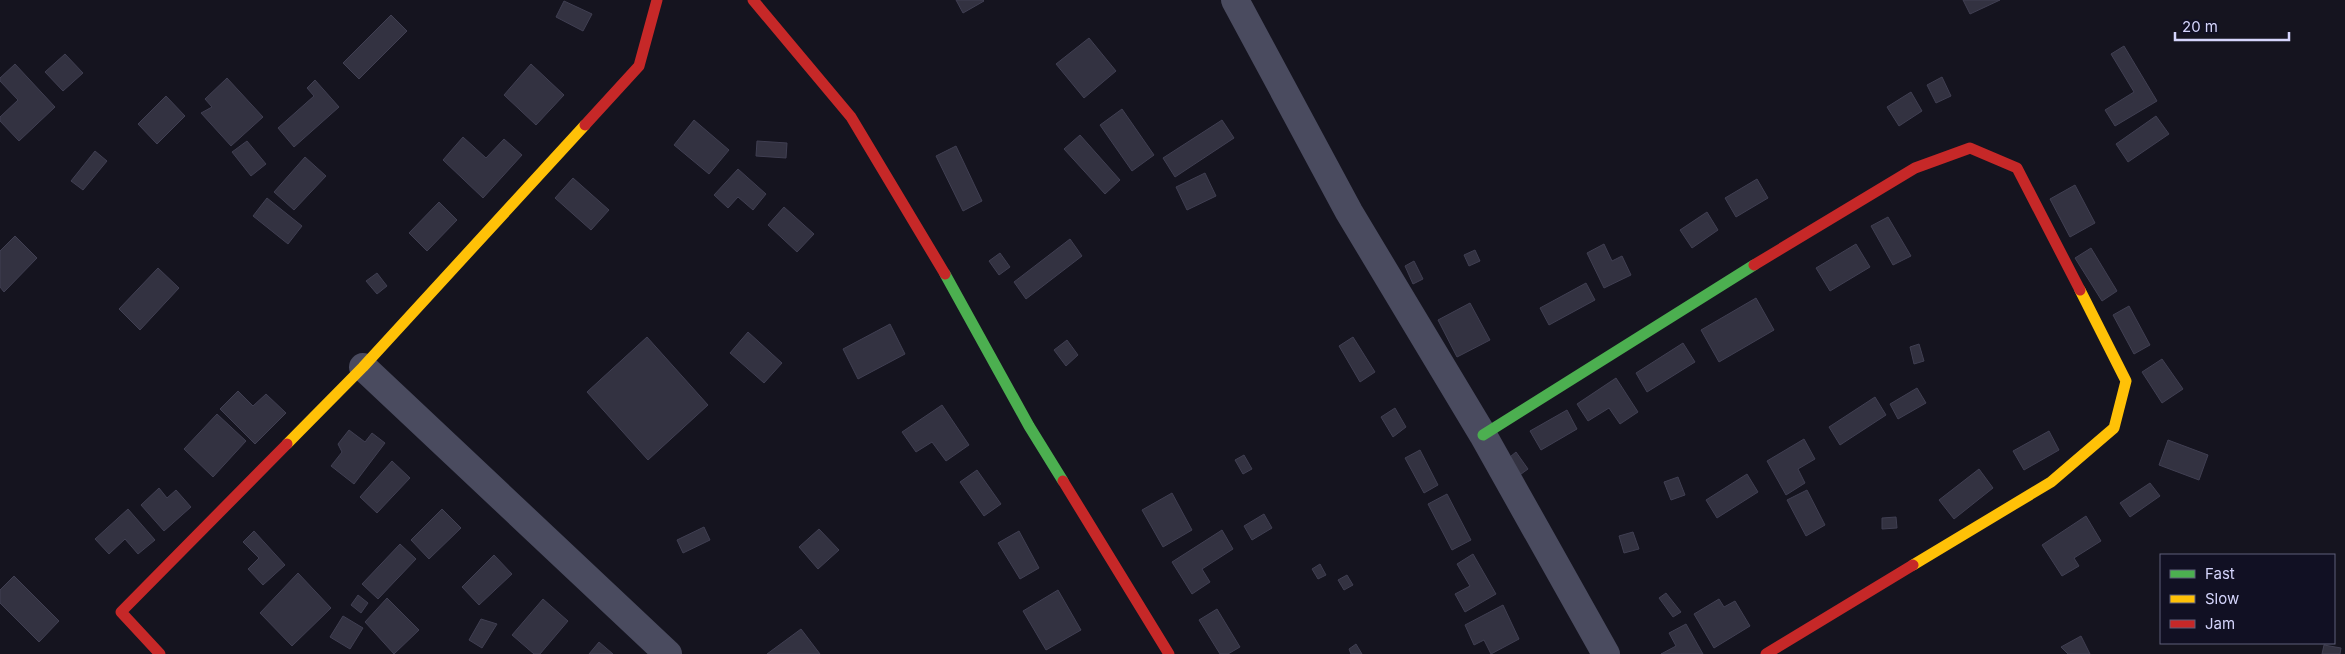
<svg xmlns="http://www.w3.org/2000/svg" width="2345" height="654" viewBox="0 0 2345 654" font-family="Inter,sans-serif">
  <rect width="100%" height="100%" fill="#15141f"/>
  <g fill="#333241" stroke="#403f52">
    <polygon points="956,0 983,0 984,1 963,13"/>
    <polygon points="1963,0 2000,0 1970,14"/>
    <polygon points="564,1 592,14 583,31 556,17"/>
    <polygon points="391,15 407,31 359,79 343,63"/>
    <polygon points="1089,38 1116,71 1084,98 1056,64"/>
    <polygon points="2124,46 2157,101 2115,126 2105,110 2134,92 2111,54"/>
    <polygon points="65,54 83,73 63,91 45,72"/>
    <polygon points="15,64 55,107 19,141 0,121 0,117 18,100 0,81 0,78"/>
    <polygon points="531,64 564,95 536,125 504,95"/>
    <polygon points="1942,77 1951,96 1936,103 1927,85"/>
    <polygon points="227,78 263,117 231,146 201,113 212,107 205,99"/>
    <polygon points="315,80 339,107 294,147 278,128 314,96 307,88"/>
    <polygon points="1911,92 1922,111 1899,126 1887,107"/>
    <polygon points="166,96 185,116 157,144 138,124"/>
    <polygon points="1122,109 1154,155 1132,171 1100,125"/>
    <polygon points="2156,116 2169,134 2128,162 2116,144"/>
    <polygon points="694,120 729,150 709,174 674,145"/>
    <polygon points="1222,120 1234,138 1175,177 1163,158"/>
    <polygon points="1080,135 1120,180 1105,194 1064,149"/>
    <polygon points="463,137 486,158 504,139 522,155 483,198 443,160"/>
    <polygon points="247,141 266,164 251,176 232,152"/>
    <polygon points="757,141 787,143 786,158 756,156"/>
    <polygon points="956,146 982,201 963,211 936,156"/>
    <polygon points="95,151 107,161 83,190 71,181"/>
    <polygon points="305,157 326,176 294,210 274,192"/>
    <polygon points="738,169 766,194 753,210 738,197 728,208 714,195"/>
    <polygon points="1205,173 1216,196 1187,210 1176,187"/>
    <polygon points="573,178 609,210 591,230 555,198"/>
    <polygon points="1757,179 1768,198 1736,217 1725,198"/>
    <polygon points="2075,185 2095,223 2070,237 2050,199"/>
    <polygon points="267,198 302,226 288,244 253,216"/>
    <polygon points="439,202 457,220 427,251 409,233"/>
    <polygon points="784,207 814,234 797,252 768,225"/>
    <polygon points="1707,212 1718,230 1692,248 1680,230"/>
    <polygon points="1888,217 1911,256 1893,265 1871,226"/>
    <polygon points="15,236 37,258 4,292 0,287 0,251"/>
    <polygon points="1070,239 1082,256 1026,299 1014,282"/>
    <polygon points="1604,244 1612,261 1622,256 1631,275 1604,288 1587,253"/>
    <polygon points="1856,244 1870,267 1830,291 1816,268"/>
    <polygon points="2091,248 2117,291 2102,301 2075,258"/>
    <polygon points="1475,250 1480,261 1469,266 1464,255"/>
    <polygon points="1000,253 1010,267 999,275 989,261"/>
    <polygon points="1414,261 1423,279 1413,284 1405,266"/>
    <polygon points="158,268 179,288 140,330 119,309"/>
    <polygon points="377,273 387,286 377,294 366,281"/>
    <polygon points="1586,283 1595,300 1549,325 1540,308"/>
    <polygon points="1756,298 1774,330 1719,362 1701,330"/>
    <polygon points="1470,303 1490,340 1457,357 1438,320"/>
    <polygon points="2129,306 2150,345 2134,354 2113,315"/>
    <polygon points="890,324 905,354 858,379 843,349"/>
    <polygon points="748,332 782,363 764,383 730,353"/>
    <polygon points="647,337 708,405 648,460 587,392"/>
    <polygon points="1353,337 1375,372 1360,382 1339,346"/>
    <polygon points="1067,340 1078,355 1066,366 1054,350"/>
    <polygon points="1683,343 1695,362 1647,392 1636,373"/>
    <polygon points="1919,344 1924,361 1914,364 1910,347"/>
    <polygon points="2162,359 2183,389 2162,403 2142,372"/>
    <polygon points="1616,378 1638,412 1620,424 1609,408 1588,421 1577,404"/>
    <polygon points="1917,388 1926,403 1898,419 1890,404"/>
    <polygon points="238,391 253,406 266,394 286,413 255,444 220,409"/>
    <polygon points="1875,397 1886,415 1840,445 1829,427"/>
    <polygon points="942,405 969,445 946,461 932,442 916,452 902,432"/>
    <polygon points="1395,408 1406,427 1393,437 1381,417"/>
    <polygon points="1567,410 1577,429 1541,450 1530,431"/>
    <polygon points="217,414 246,441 213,477 184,449"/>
    <polygon points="349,430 365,442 372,433 385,443 354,484 331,466 342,452 338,444"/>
    <polygon points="2049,431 2059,450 2024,470 2013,451"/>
    <polygon points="1804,439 1815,459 1798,469 1805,483 1786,495 1767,461"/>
    <polygon points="2168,440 2208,455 2199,480 2159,465"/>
    <polygon points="1420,450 1438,485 1424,493 1405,458"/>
    <polygon points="1516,452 1528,469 1517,477 1505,461"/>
    <polygon points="1244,455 1252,469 1243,474 1235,460"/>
    <polygon points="392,461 410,478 377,513 360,497"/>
    <polygon points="1979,469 1993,488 1954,519 1939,500"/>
    <polygon points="977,470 1001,504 984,516 960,482"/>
    <polygon points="1747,474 1758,492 1717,518 1706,500"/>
    <polygon points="1678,477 1685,495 1671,500 1664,482"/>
    <polygon points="2150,483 2160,496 2130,517 2120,503"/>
    <polygon points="159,488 167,498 176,490 191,507 164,531 141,505"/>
    <polygon points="1807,490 1825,525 1806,536 1787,500"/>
    <polygon points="1172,493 1192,530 1163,547 1142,510"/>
    <polygon points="1447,494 1471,540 1452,550 1428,504"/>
    <polygon points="128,509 155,540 138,554 125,539 109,554 95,539"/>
    <polygon points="442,509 461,528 429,559 411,540"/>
    <polygon points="1264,514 1272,528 1252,540 1244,526"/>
    <polygon points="2086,516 2101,541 2074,558 2079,566 2062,576 2042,545"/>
    <polygon points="1896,517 1897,528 1882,529 1882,518"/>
    <polygon points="704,527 710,540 683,553 677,540"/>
    <polygon points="819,529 839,550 818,569 799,547"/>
    <polygon points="1222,530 1233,549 1202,569 1210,582 1192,594 1172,562"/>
    <polygon points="254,531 285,565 263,585 248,569 259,558 243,542"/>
    <polygon points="1019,531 1039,568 1020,579 998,543"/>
    <polygon points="1633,532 1639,549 1624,553 1619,536"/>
    <polygon points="400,544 416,559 378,599 362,584"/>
    <polygon points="1473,554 1496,594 1465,612 1455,594 1470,586 1457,564"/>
    <polygon points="494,555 512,574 479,605 462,587"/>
    <polygon points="1320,564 1326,575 1318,579 1312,569"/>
    <polygon points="298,573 331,608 292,646 260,613"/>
    <polygon points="1347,575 1353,585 1344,590 1338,580"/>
    <polygon points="14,576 59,621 39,642 0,603 0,590"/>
    <polygon points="1058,590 1081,630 1046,650 1023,611"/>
    <polygon points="1666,593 1681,612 1673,617 1659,598"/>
    <polygon points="358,595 368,603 361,613 351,605"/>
    <polygon points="387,598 419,630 394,654 365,622"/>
    <polygon points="543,599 568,621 540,654 534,654 512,635"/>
    <polygon points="1719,599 1724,607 1735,601 1750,626 1714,648 1694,614"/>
    <polygon points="1503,605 1519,639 1491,654 1484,640 1474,645 1465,625"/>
    <polygon points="1217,609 1240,647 1228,654 1220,654 1199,620"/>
    <polygon points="343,616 363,628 350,649 330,637"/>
    <polygon points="481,619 497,624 482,648 469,640"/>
    <polygon points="1686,624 1703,654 1661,654 1676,646 1669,633"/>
    <polygon points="801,629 820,654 767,654"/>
    <polygon points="2081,636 2090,654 2068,654 2061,647"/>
    <polygon points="599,642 613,654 589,654"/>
    <polygon points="1356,644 1362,654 1351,654 1349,649"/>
    <polygon points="2324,645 2341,648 2340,654 2322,654"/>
  </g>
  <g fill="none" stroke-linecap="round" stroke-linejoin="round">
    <g stroke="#4a4b5f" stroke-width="28">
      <polyline points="1235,0 1349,212 1483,435 1606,654"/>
      <polyline points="363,367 668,654"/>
    </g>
    <g stroke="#4caf50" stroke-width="11">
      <polyline points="945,274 1029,426 1063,481"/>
      <polyline points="1483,435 1754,265"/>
    </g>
    <g stroke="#ffc107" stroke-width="11">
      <polyline points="287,444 363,367 585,125"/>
      <polyline points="1913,565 2051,482 2114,428 2126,381 2080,290"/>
    </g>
    <g stroke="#c62828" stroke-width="11">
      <polyline points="753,0 851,117 945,274"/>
      <polyline points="585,125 639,66 657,0"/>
      <polyline points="1754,265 1915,168 1970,148 2017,168 2080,290"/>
      <polyline points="1063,481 1169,654"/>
      <polyline points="160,654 121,612 287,444"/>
      <polyline points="1766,654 1913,565"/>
    </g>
  </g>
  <rect x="2160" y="554" width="175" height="90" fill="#111023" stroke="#5f5f7a"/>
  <rect x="2170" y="570" width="25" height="8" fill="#4caf50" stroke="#5f5f7a"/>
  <text x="2205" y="579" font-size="15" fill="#d5d5fc">Fast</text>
  <rect x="2170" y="595" width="25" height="8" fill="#ffc107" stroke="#5f5f7a"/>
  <text x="2205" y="604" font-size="15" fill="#d5d5fc">Slow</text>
  <rect x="2170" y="620" width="25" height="8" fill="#c62828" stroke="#5f5f7a"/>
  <text x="2205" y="629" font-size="15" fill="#d5d5fc">Jam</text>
  <path d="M2175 32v8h114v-8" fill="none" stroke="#d5d5fc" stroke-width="2.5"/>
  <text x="2182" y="32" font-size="15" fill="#d5d5fc" stroke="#111023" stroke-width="4" paint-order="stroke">20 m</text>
</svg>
